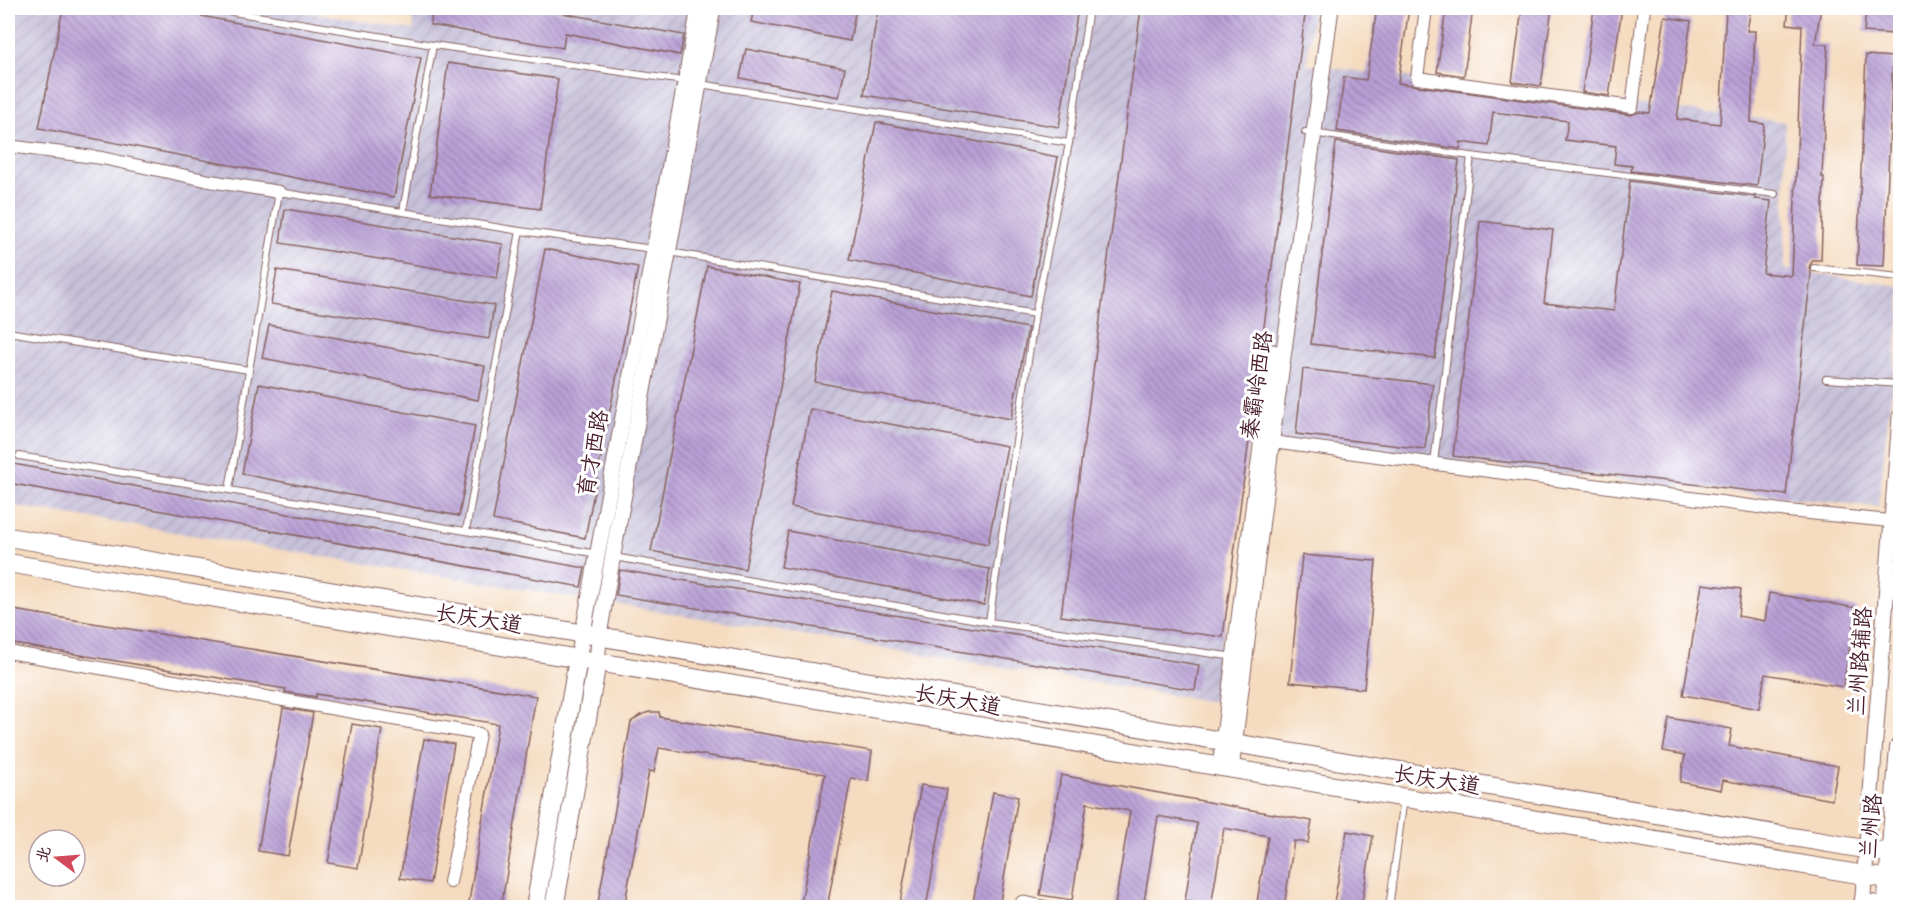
<svg xmlns="http://www.w3.org/2000/svg" width="1908" height="915" viewBox="0 0 1908 915" font-family="'Patrick Hand','LXGW WenKai TC',sans-serif">
  <defs>
    <pattern id="industrial-furrows" width="10" height="10" patternUnits="userSpaceOnUse" patternTransform="scale(1.5)"><rect width="10" height="10" fill="#c6c0d9"/><path d="M-1 1l2-2M0 10L10 0M9 11l2-2" fill="none" stroke="#aca5ba"/></pattern>
    <pattern id="building-back-hatch" width="6" height="6" patternUnits="userSpaceOnUse" patternTransform="scale(1.5)"><rect width="6" height="6" fill="#b9a0d6"/><path d="M-1 5l2 2M0 0l6 6M5-1l2 2" fill="none" stroke="#9882ae"/></pattern>
  </defs>
  <rect width="100%" height="100%" fill="#fff"/>
  <filter id="ink" filterUnits="userSpaceOnUse"><feTurbulence type="fractalNoise" baseFrequency=".0167" numOctaves="2"/><feDisplacementMap in="SourceGraphic" scale="12" xChannelSelector="R" yChannelSelector="G"/><feConvolveMatrix kernelMatrix="1 2 1 2 8 2 1 2 1" color-interpolation-filters="sRGB"/></filter>
  <filter id="wash" filterUnits="userSpaceOnUse"><feTurbulence type="fractalNoise" baseFrequency=".008" numOctaves="4" result="noise"/><feDisplacementMap in="SourceGraphic" scale="24" xChannelSelector="R" yChannelSelector="G"/><feGaussianBlur stdDeviation="1.35" result="paint"/><feColorMatrix in="noise" values="0 0 0 0 0 0 0 0 0 0 0 0 0 0 0 0 0 1.4 0 .05"/><feComposite in="paint" operator="in"/></filter>
  <g filter="url(#wash)">
    <rect width="100%" height="100%" fill="#f5dbbf"/>
    <polygon fill="url(#industrial-furrows)" points="8,8 283,8 414,30 411,8 1313,8 1307,65 1785,122 1785,269 1900,286 1900,314 1878,507 1246,441 1214,702 8,505"/>
    <g id="blocks">
      <g fill="url(#building-back-hatch)">
        <polygon points="63,8 159,8 421,58 394,197 39,128"/>
        <polygon points="433,8 534,8 684,35 680,55 565,33 563,48 430,25"/>
        <polygon points="754,8 856,8 850,41 751,22"/>
        <polygon points="878,8 1078,8 1059,127 864,95"/>
        <polygon points="1141,8 1306,8 1223,637 1061,616"/>
        <polygon points="1377,8 1409,8 1398,83 1631,115 1639,112 1650,113 1665,17 1691,21 1677,119 1720,124 1726,8 1751,8 1747,31 1755,31 1751,122 1764,124 1757,186 1631,171 1632,166 1614,164 1616,146 1565,140 1568,121 1493,112 1489,146 1461,142 1460,149 1337,131 1344,77 1366,80"/>
        <polygon points="1446,8 1473,8 1464,76 1437,72"/>
        <polygon points="1522,8 1552,8 1541,86 1512,82"/>
        <polygon points="1594,8 1622,8 1609,96 1582,92"/>
        <polygon points="1789,8 1821,8 1815,44 1828,44 1822,177 1824,177 1821,260 1813,260 1809,267 1811,273 1786,495 1453,456 1480,221 1553,230 1544,303 1614,311 1630,181 1756,197 1755,199 1771,201 1763,273 1792,276 1802,26 1787,24"/>
        <polygon points="1866,8 1897,8 1894,34 1864,32"/>
        <polygon points="746,49 845,68 839,97 740,78"/>
        <polygon points="1866,55 1893,57 1884,266 1857,265"/>
        <polygon points="448,63 558,79 540,209 430,194"/>
        <polygon points="876,122 1058,157 1031,296 849,260"/>
        <polygon points="1336,142 1459,160 1435,358 1311,344"/>
        <polygon points="285,209 503,244 497,278 280,243"/>
        <polygon points="545,249 638,267 585,538 493,520"/>
        <polygon points="707,266 800,284 745,569 651,551"/>
        <polygon points="277,270 494,305 489,339 271,304"/>
        <polygon points="832,291 1028,328 1011,419 815,382"/>
        <polygon points="269,325 485,366 478,400 262,358"/>
        <polygon points="1303,369 1433,384 1425,449 1296,434"/>
        <polygon points="259,384 475,426 459,516 242,474"/>
        <polygon points="810,409 1007,446 988,544 791,507"/>
        <polygon points="8,463 585,568 581,587 8,483"/>
        <polygon points="788,531 990,569 984,605 781,567"/>
        <polygon points="1302,555 1376,561 1364,689 1290,682"/>
        <polygon points="620,570 1199,665 1195,690 616,595"/>
        <polygon points="1702,584 1741,589 1738,616 1765,621 1769,593 1857,608 1843,687 1765,674 1759,709 1683,695"/>
        <polygon points="8,609 536,696 501,908 468,908 498,724 316,694 316,697 285,692 286,689 8,643"/>
        <polygon points="283,708 313,713 288,856 258,851"/>
        <polygon points="649,712 659,712 660,717 872,751 868,781 851,778 827,908 800,908 825,774 659,748 654,772 649,771 624,908 597,908 631,722 639,716"/>
        <polygon points="1669,718 1732,729 1729,746 1838,766 1832,800 1723,780 1721,790 1680,782 1685,755 1663,751"/>
        <polygon points="352,724 382,729 358,868 328,863"/>
        <polygon points="424,739 454,744 430,883 400,878"/>
        <polygon points="1061,775 1312,821 1308,843 1294,841 1284,908 1256,908 1268,836 1224,828 1211,906 1185,901 1197,823 1158,816 1143,908 1115,905 1130,811 1087,803 1072,900 1040,895"/>
        <polygon points="921,785 947,789 926,908 899,908"/>
        <polygon points="993,792 1018,797 999,908 972,908"/>
        <polygon points="1347,831 1373,836 1361,908 1333,908"/>
      </g>
    </g>
  </g>
  <g filter="url(#ink)">
    <use href="#blocks" fill-opacity="0" stroke="#86615f" stroke-width="1.5"/>
    <g fill="none" stroke-linecap="round" stroke-linejoin="round">
      <defs>
        <g id="service">
          <polyline points="208,8 433,45 684,81"/>
          <polyline points="700,84 1069,143"/>
          <polyline points="1305,132 1471,156 1775,194"/>
          <polyline points="403,211 433,45"/>
          <polyline points="669,252 1035,314"/>
          <polyline points="1814,268 1900,277"/>
          <polyline points="8,332 249,370"/>
          <polyline points="1826,379 1900,384"/>
          <polyline points="19,456 229,490 598,554"/>
          <polyline points="1434,463 1471,156"/>
          <polyline points="229,490 279,192 520,231 653,249"/>
          <polyline points="466,531 520,231"/>
          <polyline points="614,557 989,622 1235,657"/>
          <polyline points="989,622 1035,314 1069,143 1089,8"/>
          <polyline points="1389,908 1404,798"/>
        </g>
        <g id="minor">
          <polyline points="1426,8 1417,78 1632,107 1644,8"/>
          <polyline points="8,146 102,158 210,181 279,192"/>
          <polyline points="1265,441 1788,511 1900,522"/>
          <polyline points="8,652 479,734 450,882"/>
          <polyline points="1021,908 1022,902 1050,908"/>
        </g>
        <g id="tertiary">
          <polyline points="578,659 699,8"/>
          <polyline points="597,662 600,629 616,538 713,8"/>
          <polyline points="1220,768 1273,352"/>
          <polyline points="1231,770 1274,423 1331,8"/>
          <polyline points="1862,901 1900,907"/>
          <polyline points="1862,908 1900,417"/>
        </g>
        <g id="secondary">
          <polyline points="8,537 1900,855"/>
          <polyline points="8,563 1900,881"/>
          <polyline points="535,908 578,659"/>
          <polyline points="554,908 597,662"/>
        </g>
        <polyline id="primary" points="1887,908 1900,748"/>
      </defs>
      <use href="#service" stroke="#86615f" stroke-width="8"/>
      <use href="#minor" stroke="#86615f" stroke-width="14"/>
      <use href="#tertiary" stroke="#86615f" stroke-width="17"/>
      <use href="#secondary" stroke="#86615f" stroke-width="20"/>
      <use href="#primary" stroke="#86615f" stroke-width="22"/>
      <use href="#service" stroke="#fff" stroke-width="6"/>
      <use href="#minor" stroke="#fff" stroke-width="12"/>
      <use href="#tertiary" stroke="#fff" stroke-width="15"/>
      <use href="#secondary" stroke="#fff" stroke-width="18"/>
      <use href="#primary" stroke="#fff" stroke-width="20"/>
    </g>
  </g>
  <g text-anchor="middle" stroke-width="6" stroke-linejoin="round" paint-order="stroke">
    <g font-size="22" fill="#4a1f2b" stroke="#fff">
      <text transform="translate(1256 385) rotate(-82)" y="8">秦霸岭西路</text>
      <text transform="translate(592 453) rotate(-80)" y="8">育才西路</text>
      <text transform="translate(479 618) rotate(9)" y="8">长庆大道</text>
      <text transform="translate(1859 661) rotate(-86)" y="8">兰州路辅路</text>
      <text transform="translate(958 699) rotate(10)" y="8">长庆大道</text>
      <text transform="translate(1437 779) rotate(9)" y="8">长庆大道</text>
      <text transform="translate(1870 826) rotate(-85)" y="8">兰州路</text>
    </g>
  </g>
  <rect width="1908" height="915" fill="none" stroke="#fff" stroke-width="30"/>
  <g transform="translate(57 858) rotate(286)"><circle r="28" fill="#ffffff" stroke="#b7a5aa" stroke-width="1.5"/>
  <path d="M0-4.5L10 22L0 15L-10 22Z" fill="#d1495b"/>
  <text y="-9" font-size="16" font-weight="bold" text-anchor="middle" fill="#4a1f2b">北</text>
  </g>
</svg>
